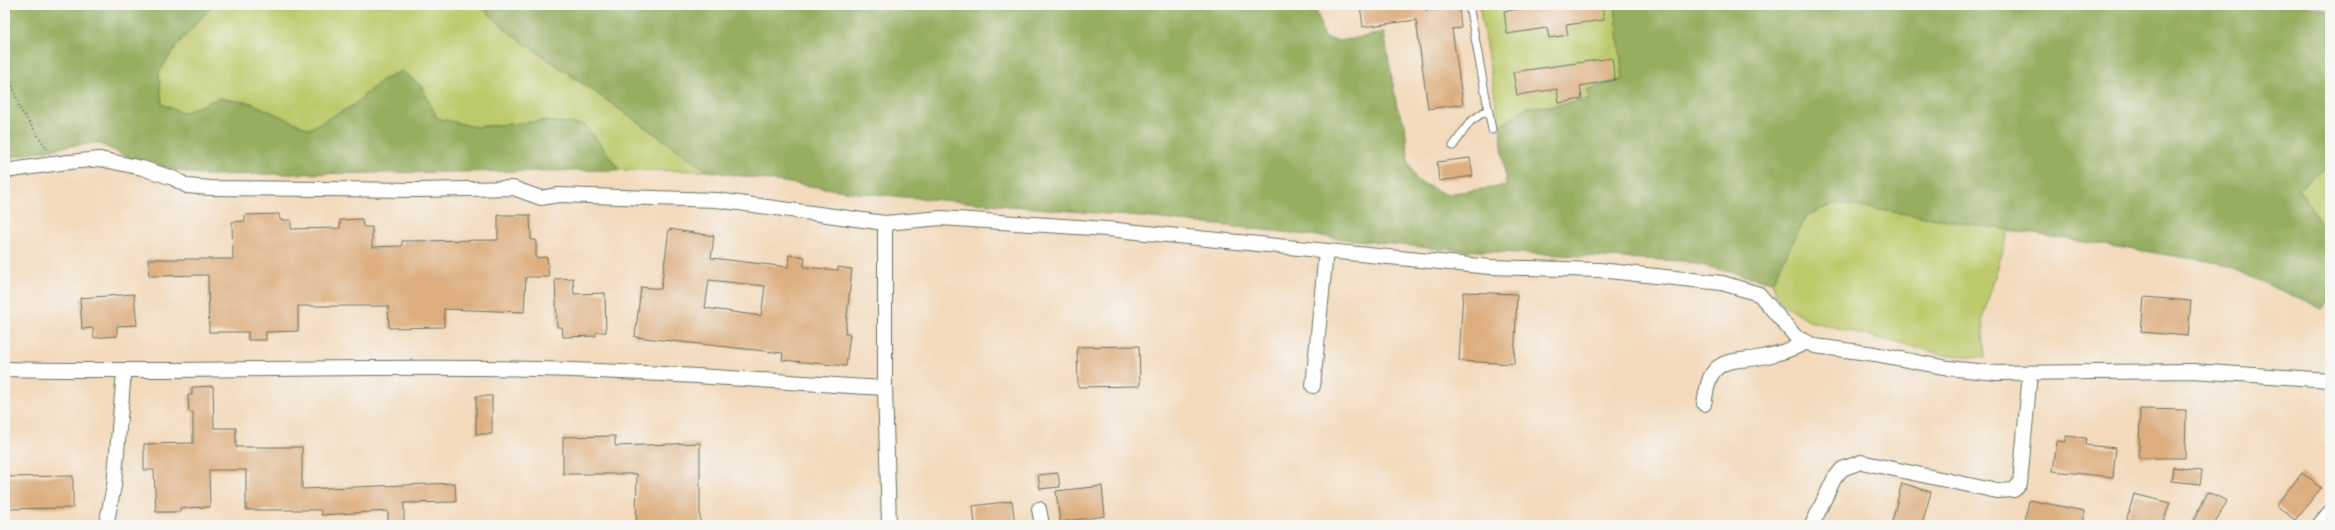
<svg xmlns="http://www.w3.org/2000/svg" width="2335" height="530" viewBox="0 0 2335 530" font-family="'IM FELL Great Primer',serif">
  <rect width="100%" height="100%" fill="#f6f6f2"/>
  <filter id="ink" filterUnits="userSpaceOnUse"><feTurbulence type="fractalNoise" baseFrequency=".025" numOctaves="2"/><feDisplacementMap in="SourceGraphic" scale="8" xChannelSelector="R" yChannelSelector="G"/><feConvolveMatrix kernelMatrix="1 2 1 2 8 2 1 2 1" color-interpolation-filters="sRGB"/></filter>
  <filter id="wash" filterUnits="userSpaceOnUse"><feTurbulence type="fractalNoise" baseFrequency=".012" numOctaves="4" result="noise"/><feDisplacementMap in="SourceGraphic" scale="16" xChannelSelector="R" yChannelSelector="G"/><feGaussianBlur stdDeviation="0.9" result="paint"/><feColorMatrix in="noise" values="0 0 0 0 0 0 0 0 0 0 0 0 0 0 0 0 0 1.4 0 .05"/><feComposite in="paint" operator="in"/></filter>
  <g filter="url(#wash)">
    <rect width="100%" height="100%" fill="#f3dabc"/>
    <g fill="#bdca6c" stroke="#6e8450">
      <polygon points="213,5 480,5 510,33 708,171 620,170 585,125 543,121 475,127 437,118 421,86 382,80 352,106 309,129 251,103 219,98 183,113 162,104 159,72 178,44"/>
      <polygon points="1479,5 1615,5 1623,79 1588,89 1589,100 1551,106 1527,107 1500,126"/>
      <polygon points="2330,166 2330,236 2298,188"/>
      <polygon points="1836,203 2009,230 1982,319 1985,358 1942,354 1809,321 1779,301 1772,282 1807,215"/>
    </g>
    <g fill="#96ae60" stroke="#5a764a">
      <polygon points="5,5 213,5 178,44 159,72 162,104 183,113 219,98 251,103 309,129 352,106 382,80 402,71 421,86 437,118 475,127 543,121 585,125 620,170 203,175 159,167 126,156 98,143 69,146 5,158"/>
      <polygon points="480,5 1315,5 1324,38 1340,41 1384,33 1397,107 1405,124 1408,160 1416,180 1445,194 1506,186 1500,126 1527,107 1551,106 1589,100 1588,89 1623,79 1615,5 2305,5 2330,11 2330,166 2298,188 2330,236 2330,300 2322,309 2220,263 1836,203 1807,215 1772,282 1683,261 1438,249 1153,218 858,193 708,171 510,33"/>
    </g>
    <g id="blocks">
      <g fill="#ddae7f" fill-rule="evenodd">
        <polygon points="1360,5 1425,5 1426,11 1459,8 1461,28 1452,29 1463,104 1428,109 1416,20 1363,27"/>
        <polygon points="1548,5 1602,5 1604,20 1566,25 1568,35 1549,38 1547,28 1507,34 1504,11"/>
        <polygon points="1612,58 1615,80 1580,86 1582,99 1559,103 1557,89 1517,95 1513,72"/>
        <polygon points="1470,158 1473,176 1439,181 1437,162"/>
        <polygon points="279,214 280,220 291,220 291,229 340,228 340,220 362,219 363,227 372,227 372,247 402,246 402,241 498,240 498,215 530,215 531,240 536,240 536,258 547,257 549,277 526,277 524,312 444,309 444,327 389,328 388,306 298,306 298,331 266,332 266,340 248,340 248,332 209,332 208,275 149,276 148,259 233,259 232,222 245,221 245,215"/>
        <path d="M 669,229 L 714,236 L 711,258 L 788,267 L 789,255 L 805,257 L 804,267 L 838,270 L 838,267 L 852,269 L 845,334 L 850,334 L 846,366 L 782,360 L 783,353 L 635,337 L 641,287 L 661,289 ZM 709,280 L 765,286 L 761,316 L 705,308 Z"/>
        <polygon points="573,278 574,294 605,293 606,332 596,332 596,336 563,337 562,327 557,327 555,279"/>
        <polygon points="1463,292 1517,294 1514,364 1459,361"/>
        <polygon points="134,294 137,325 117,326 117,336 94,338 93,328 82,329 80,298"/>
        <polygon points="2144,297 2191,301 2188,336 2141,332"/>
        <polygon points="1139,346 1140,386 1078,387 1077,347"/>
        <polygon points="213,386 214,428 236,428 236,447 302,447 302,489 455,483 456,502 404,503 404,525 388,525 388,511 321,515 321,510 246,510 246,470 209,470 210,507 180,508 180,512 156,512 154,470 144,470 144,444 193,443 193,412 189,412 188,395 192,395 192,387"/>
        <rect x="476" y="396" width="16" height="38"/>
        <polygon points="2140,409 2186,410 2185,458 2139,458"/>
        <polygon points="615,436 615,446 700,443 700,525 636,525 637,474 563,474 563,437"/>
        <polygon points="2066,436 2086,438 2085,445 2116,448 2113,477 2053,471 2057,441 2066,442"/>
        <polygon points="2173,467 2202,471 2200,484 2171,481"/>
        <polygon points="1058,473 1060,487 1040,489 1038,475"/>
        <polygon points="2302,473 2321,488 2295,520 2276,505"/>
        <polygon points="73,476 73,508 5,509 5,477"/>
        <polygon points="1902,483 1931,492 1922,525 1891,525"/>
        <polygon points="1102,486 1105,516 1060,522 1056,491"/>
        <polygon points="2208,492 2227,501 2214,525 2191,525"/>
        <polygon points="2134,494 2170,503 2162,525 2125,525"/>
        <polygon points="2029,500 2084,511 2084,525 2024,525"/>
        <polygon points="1012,501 1015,525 975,525 973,506"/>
      </g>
    </g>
  </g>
  <g filter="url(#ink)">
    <use href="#blocks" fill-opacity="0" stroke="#697464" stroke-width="1"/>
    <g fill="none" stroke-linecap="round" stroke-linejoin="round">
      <defs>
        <g id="lane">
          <polyline points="1469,5 1492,130"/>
          <polyline points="1453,146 1470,122 1488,109"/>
        </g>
        <g id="street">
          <polyline points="5,171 60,163 100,159 142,168 173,178 187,186 211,188 419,190 513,188 541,198 558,195 717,200 885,223 941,218 1107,229 1490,267 1599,270 1722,283 1759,294 1796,337 1815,346 1875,354 1948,368 1996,373 2192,371 2330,380"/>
          <polyline points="885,223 885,388 889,525"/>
          <path d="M 5,369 C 164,373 324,366 483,368 C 617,369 751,380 885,388"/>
          <polyline points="1313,386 1326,251"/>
          <path d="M 1704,404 C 1706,395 1707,381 1712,374 C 1722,358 1741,361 1757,358 C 1774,355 1791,350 1807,342"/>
          <polyline points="1039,509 1042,525"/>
          <polyline points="106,525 114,486 124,372"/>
          <polyline points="1812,525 1834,479 1842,469 1861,462 1997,491 2014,490 2020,483 2030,373"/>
          <polyline points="2319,525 2330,512"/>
        </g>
      </defs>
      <use href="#lane" stroke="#697464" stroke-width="9"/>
      <use href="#street" stroke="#697464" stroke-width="16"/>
      <polyline stroke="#697464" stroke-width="2.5" stroke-dasharray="1 3" stroke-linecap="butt" points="5,63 20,109 47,149"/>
      <use href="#lane" stroke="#fff" stroke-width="7"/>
      <use href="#street" stroke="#fff" stroke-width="14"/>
    </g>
  </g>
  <rect width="2335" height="530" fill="none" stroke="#f6f6f2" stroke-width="20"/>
</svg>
